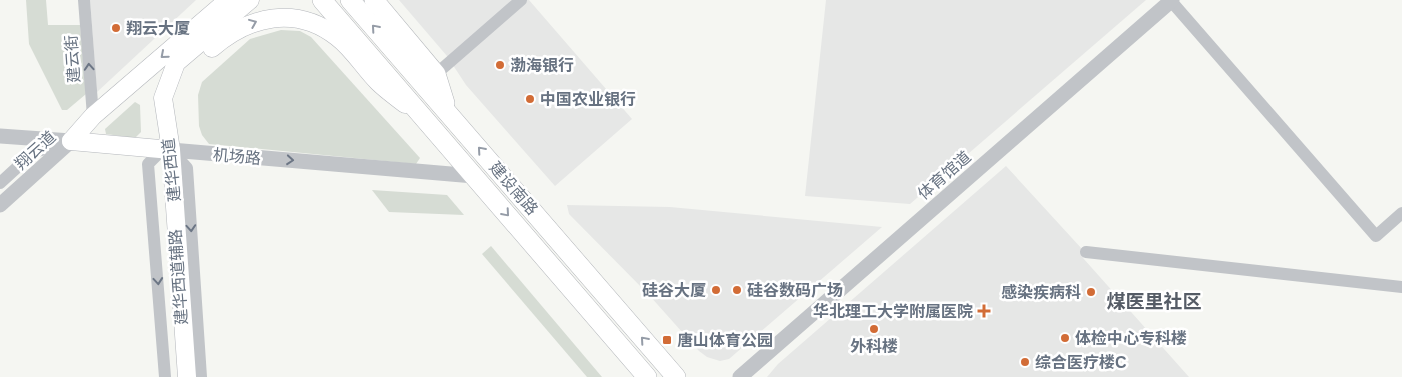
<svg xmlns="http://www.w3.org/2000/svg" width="1402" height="377" viewBox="0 0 1402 377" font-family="Helvetica,'Noto Sans SC',sans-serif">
  <rect width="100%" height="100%" fill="#f5f6f2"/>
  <g fill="#e6e7e6">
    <polygon points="90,0 196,0 97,92"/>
    <polygon points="399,0 529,0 632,119 555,186 466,85 447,56"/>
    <polygon points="826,0 1146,0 910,204 805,196"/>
    <polygon points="1006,166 1082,249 1083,258 1189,377 767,377 778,364"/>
    <polygon points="567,205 670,207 882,227 729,359 720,361 707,357 699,351 649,295 569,214"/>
  </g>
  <g fill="#d6dcd4">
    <polygon points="26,0 46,0 48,25 80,25 86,94 67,110 62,110 29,44"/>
    <polygon points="281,30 300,31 311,37 420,158 416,164 209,144 202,135 199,126 198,95 202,82 250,39"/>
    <polygon points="135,102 140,105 141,132 135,138 106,134 105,129"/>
    <polygon points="372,190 447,195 464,215 389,212"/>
    <polygon points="491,246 602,377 587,377 482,254"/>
  </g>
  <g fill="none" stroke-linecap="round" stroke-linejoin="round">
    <defs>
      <g id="secondary">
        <path d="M 212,48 C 249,16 296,5 337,37 C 353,49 364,68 378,82 C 386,90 396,97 405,104"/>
        <polyline points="71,141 93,116 228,0"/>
        <polyline points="71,141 171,150"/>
        <polyline points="187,377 171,150 163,98 176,63 250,0"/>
      </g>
      <g id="primary">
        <polyline points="322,0 647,377"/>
        <polyline points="350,0 676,377"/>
        <polyline points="374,0 436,74 445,103"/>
      </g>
    </defs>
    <use href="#secondary" stroke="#b4b7bc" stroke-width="19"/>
    <use href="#primary" stroke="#b3b6ba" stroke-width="20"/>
    <g stroke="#c1c4c8" stroke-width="12">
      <polyline points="84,0 93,116"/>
      <polyline points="1171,1 1376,236 1402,213"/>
      <polyline points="436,74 521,0"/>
      <polyline points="171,150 187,168 201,377"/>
      <polyline points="161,151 148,164 165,377"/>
      <polyline points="0,183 34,152 67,143"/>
      <polyline points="1086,252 1402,287"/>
    </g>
    <g stroke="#c1c4c8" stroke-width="15">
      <polyline points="0,136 71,141"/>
      <polyline points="171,150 474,176"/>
      <polyline points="0,205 71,141"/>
      <polyline points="740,377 1172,0"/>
    </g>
    <use href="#secondary" stroke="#fff" stroke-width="18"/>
    <use href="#primary" stroke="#fff" stroke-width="19"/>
  </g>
  <defs><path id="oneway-chevron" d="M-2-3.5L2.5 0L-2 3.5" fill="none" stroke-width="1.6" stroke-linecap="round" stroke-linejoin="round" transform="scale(1.25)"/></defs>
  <g stroke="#959ca7">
    <use href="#oneway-chevron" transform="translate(253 23) rotate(-22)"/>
    <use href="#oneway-chevron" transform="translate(375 28) rotate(-131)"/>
    <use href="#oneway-chevron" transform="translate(164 55) rotate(139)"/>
    <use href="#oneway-chevron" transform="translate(481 150) rotate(-131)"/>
    <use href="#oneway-chevron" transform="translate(506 213) rotate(49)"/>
    <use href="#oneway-chevron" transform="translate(644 340) rotate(-131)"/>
  </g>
  <g stroke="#6c7685">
    <use href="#oneway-chevron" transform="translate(89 67) rotate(-94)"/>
    <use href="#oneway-chevron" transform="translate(290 160) rotate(5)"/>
    <use href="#oneway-chevron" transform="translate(191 228) rotate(86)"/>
    <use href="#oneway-chevron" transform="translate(158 281) rotate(85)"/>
  </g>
  <g fill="#d26c36" stroke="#fff" stroke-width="2">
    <circle cx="116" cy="28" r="5"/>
    <circle cx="500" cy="65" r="5"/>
    <circle cx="530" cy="99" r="5"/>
    <circle cx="716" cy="290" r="5"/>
    <circle cx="737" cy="290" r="5"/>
    <circle cx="1091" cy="292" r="5"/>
    <path d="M981.5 303.5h5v5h5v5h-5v5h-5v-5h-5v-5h5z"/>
    <circle cx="874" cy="329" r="5"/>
    <circle cx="1065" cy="338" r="5"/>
    <rect x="662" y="335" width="10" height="10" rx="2.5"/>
    <circle cx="1025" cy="362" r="5"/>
  </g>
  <g text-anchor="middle" stroke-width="5" stroke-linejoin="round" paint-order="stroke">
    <g font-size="16" font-weight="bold" fill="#677281" stroke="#fff" text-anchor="start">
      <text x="126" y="34">翔云大厦</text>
      <text x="510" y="71">渤海银行</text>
      <text x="540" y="105">中国农业银行</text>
      <text x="706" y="296" text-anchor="end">硅谷大厦</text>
      <text x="747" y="296">硅谷数码广场</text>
      <text x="1081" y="298" text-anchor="end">感染疾病科</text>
      <text x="973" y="317" text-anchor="end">华北理工大学附属医院</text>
      <text x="1075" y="344">体检中心专科楼</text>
      <text x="677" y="346">唐山体育公园</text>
      <text x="874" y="352" text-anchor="middle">外科楼</text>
      <text x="1035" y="368">综合医疗楼C</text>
    </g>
    <g font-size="16" fill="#677281" stroke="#fff">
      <text transform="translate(72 59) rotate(-94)" y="6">建云街</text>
      <text transform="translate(35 150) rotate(-42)" y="6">翔云道</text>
      <text transform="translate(237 156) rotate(5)" y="6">机场路</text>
      <text transform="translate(171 170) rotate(-96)" y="6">建华西道</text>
      <text transform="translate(944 175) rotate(-41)" y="6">体育馆道</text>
      <text transform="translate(514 188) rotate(49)" y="6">建设南路</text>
      <text transform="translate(178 277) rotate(-94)" y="6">建华西道辅路</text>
    </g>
    <g font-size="19" font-weight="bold" fill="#555c66" stroke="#fff">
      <text x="1154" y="308">煤医里社区</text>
    </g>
  </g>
</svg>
